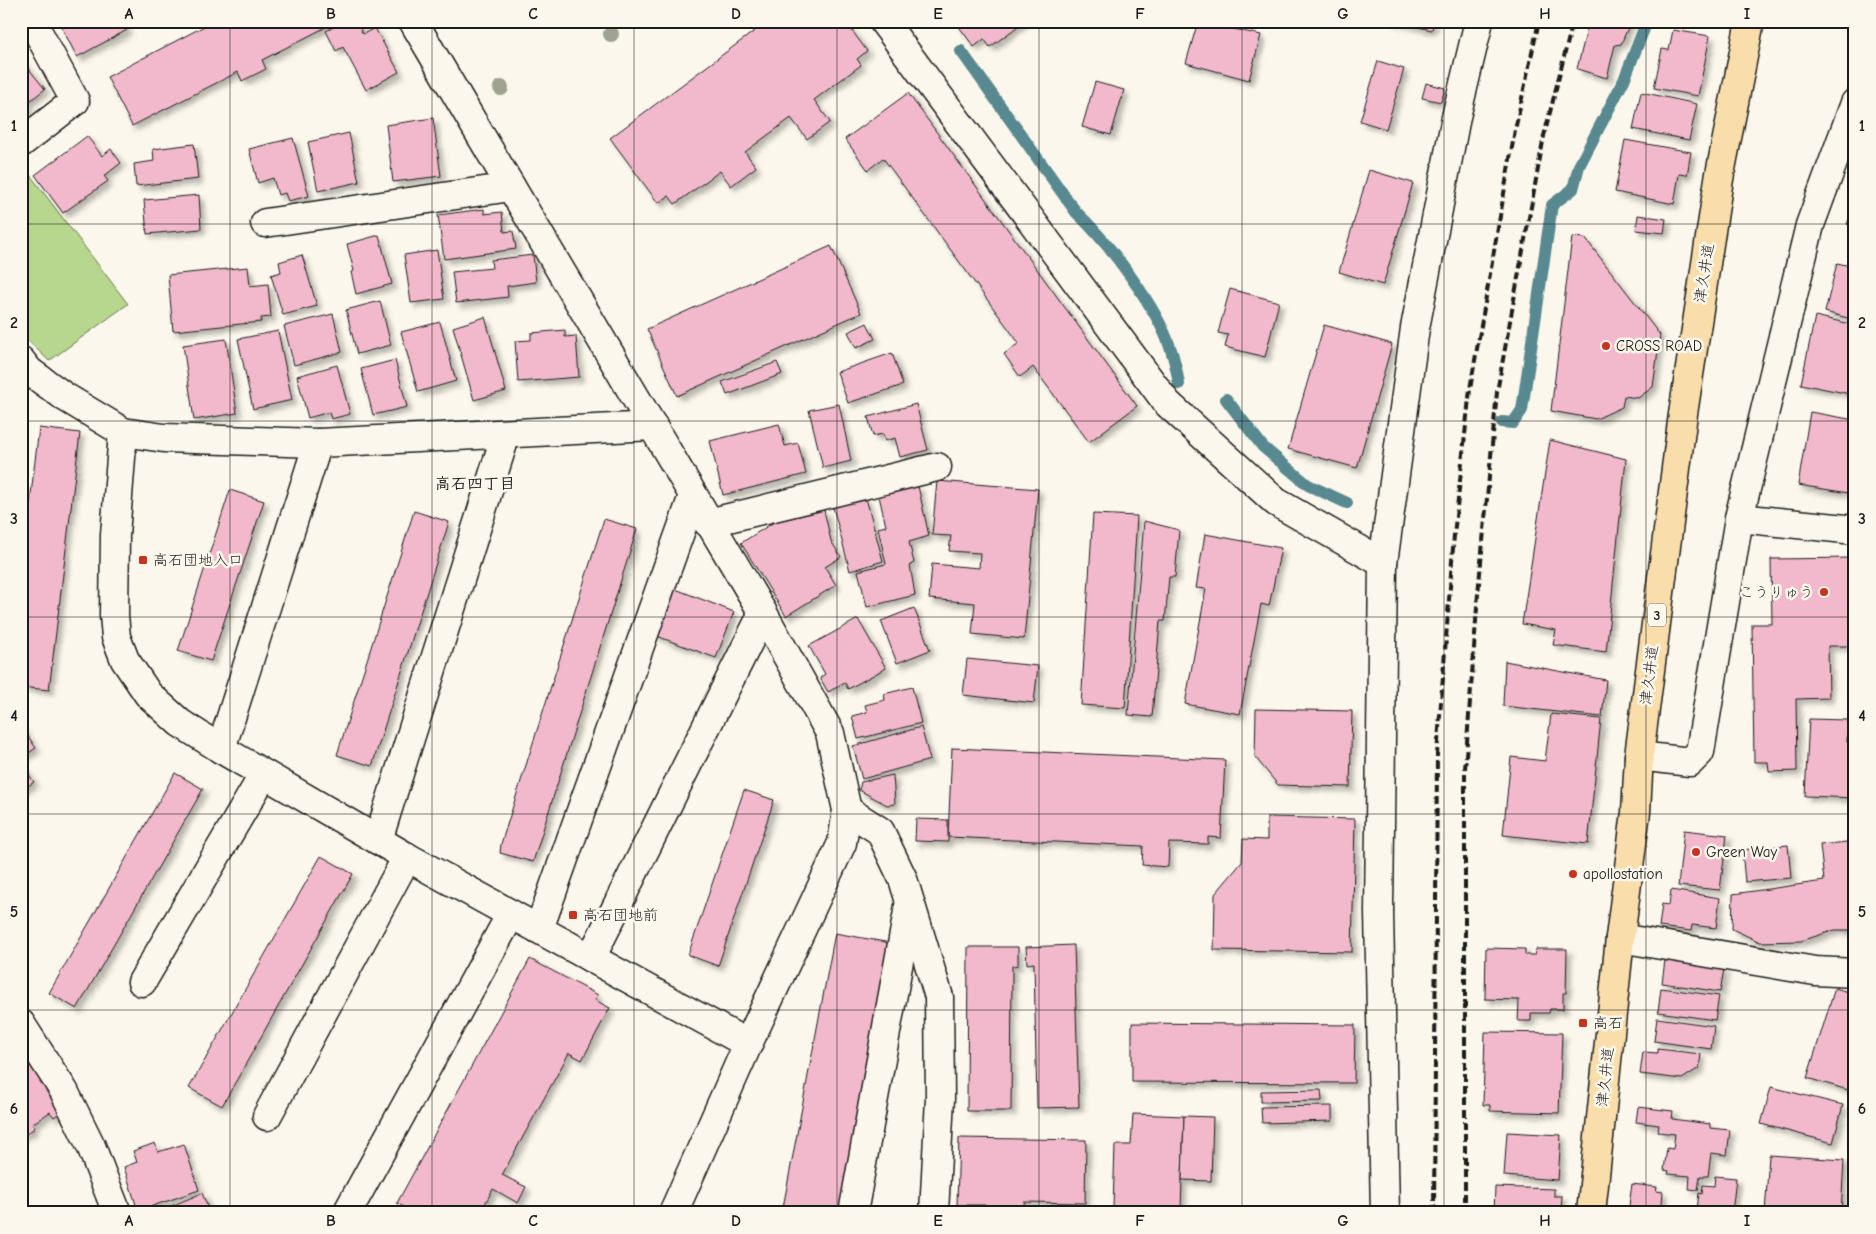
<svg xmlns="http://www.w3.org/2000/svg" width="1876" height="1234" viewBox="0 0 1876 1234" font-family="'Comic Neue','Klee One',sans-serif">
  <defs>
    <filter id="shadow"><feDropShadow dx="4.5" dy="4.5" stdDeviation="2.5" flood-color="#0004"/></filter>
  </defs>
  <rect width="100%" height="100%" fill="#fbf7ec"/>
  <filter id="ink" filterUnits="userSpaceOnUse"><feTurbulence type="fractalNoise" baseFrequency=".02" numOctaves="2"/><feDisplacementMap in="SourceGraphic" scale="10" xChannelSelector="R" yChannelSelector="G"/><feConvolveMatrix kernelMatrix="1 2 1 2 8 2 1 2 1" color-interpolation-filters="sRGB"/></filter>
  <g filter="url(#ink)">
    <polygon fill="#b7d68e" stroke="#6a7955" points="21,163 128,304 49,361 21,334"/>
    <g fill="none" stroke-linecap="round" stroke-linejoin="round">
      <g stroke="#598990" stroke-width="12">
        <path d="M 961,51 L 1076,212 C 1108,242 1158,308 1171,350 C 1175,361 1177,372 1179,384"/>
        <polyline points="1226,399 1263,447 1308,485 1347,503"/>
        <polyline points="1502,422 1513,423 1522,410 1552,205 1573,189 1579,166 1624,80 1647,21"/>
      </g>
    </g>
    <g fill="#f2b9cc" stroke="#1c1c1c" filter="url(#shadow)">
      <polygon points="70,21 122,21 127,30 77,57 61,26"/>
      <polygon points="214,21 331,21 332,24 262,60 266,69 242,81 238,72 132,126 107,77"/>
      <polygon points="345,21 356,21 363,34 375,28 399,72 366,90 343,47 336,51 326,31"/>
      <polygon points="360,21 375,21 363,27"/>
      <polygon points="768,21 845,21 867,51 857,59 861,65 814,100 830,122 807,139 791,118 745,152 756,167 731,186 720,171 675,204 669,196 658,203 610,138"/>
      <polygon points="955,21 1025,21 990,47 984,39 974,47"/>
      <polygon points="1198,21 1261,35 1249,80 1186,63"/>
      <polygon points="1390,21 1434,21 1432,30"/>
      <polygon points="1589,21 1631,21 1621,44 1615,45 1607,78 1577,69"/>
      <polygon points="1673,30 1710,36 1698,96 1654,88 1662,49 1669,50"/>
      <polygon points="21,59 45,89 26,104 30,108 21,114"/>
      <polygon points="1378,61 1404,69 1386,129 1360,121"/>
      <polygon points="1095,82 1124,90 1111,135 1082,127"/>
      <polygon points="1426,83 1445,88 1441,102 1422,98"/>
      <polygon points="1641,92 1697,104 1689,140 1633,129"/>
      <polygon points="908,93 1137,406 1089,442 1033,367 1020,377 1004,354 1019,343 883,158 868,170 845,139"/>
      <polygon points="433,118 441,176 393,182 386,125"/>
      <polygon points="349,133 359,182 318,191 308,142"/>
      <polygon points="87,136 102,156 111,149 121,163 104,176 108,181 63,213 35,175"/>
      <polygon points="293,138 309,196 288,201 285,193 278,195 273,178 258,183 249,149"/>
      <polygon points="1625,140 1691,152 1687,175 1679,174 1674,204 1615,192"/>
      <polygon points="194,144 198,179 136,186 134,164 154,161 153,149"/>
      <polygon points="1369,170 1413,183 1383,285 1339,272"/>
      <polygon points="199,195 201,229 147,234 144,200"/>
      <polygon points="1855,205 1855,227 1847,224"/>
      <polygon points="484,209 484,214 502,212 504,232 513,231 516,249 444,259 438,215"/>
      <polygon points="1638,215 1666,219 1664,233 1636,230"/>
      <polygon points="379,235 392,284 356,294 351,272 354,271 347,244"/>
      <polygon points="1572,237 1585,238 1660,335 1653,387 1638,398 1624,396 1622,407 1596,419 1551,411"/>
      <polygon points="831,246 861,313 677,396 647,329"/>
      <polygon points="437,250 444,299 411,303 404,255"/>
      <polygon points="302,255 317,306 283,315 271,275 281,272 279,262"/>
      <polygon points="533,255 536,282 507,286 508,297 456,303 452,272 492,268 491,260"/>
      <polygon points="1837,263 1855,267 1855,320 1825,312"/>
      <polygon points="248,267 250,286 268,284 271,317 261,318 261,322 173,331 168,275"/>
      <polygon points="1230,289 1279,302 1265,357 1225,347 1228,335 1218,333"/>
      <polygon points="380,301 391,345 357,354 346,310"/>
      <polygon points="333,314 342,352 294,365 284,326"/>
      <polygon points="1815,316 1855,325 1855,395 1801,384"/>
      <polygon points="485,317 506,391 474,400 453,327"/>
      <polygon points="440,322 456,381 418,392 401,332"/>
      <polygon points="867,323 875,339 856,348 848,332"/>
      <polygon points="1324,325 1392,344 1357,468 1288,449"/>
      <polygon points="565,330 565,337 576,336 579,377 518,382 515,341 531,340 531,333"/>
      <polygon points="278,331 292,400 253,409 238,339"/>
      <polygon points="226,339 237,413 194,420 183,345"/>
      <polygon points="892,353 903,385 848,403 837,372"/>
      <polygon points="395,360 407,407 373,415 361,369"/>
      <polygon points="777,362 782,374 727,395 722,382"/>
      <polygon points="337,365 350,414 331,419 329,412 308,418 297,376"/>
      <polygon points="839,404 851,461 823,468 809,410"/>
      <polygon points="916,404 928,450 900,457 895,438 885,441 883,434 873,436 868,417"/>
      <polygon points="1810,412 1855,420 1855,494 1798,485"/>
      <polygon points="779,424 785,446 798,443 806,474 723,495 710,441"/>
      <polygon points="39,428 80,433 49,690 21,687 21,577"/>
      <polygon points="1550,440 1626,459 1606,652 1553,645 1556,630 1522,624"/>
      <polygon points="937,481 1038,489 1024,639 972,634 975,603 929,599 932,564 979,568 980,553 949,551 951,536 932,535"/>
      <polygon points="918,486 929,536 909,542 914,563 910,565 915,595 867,607 858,571 886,564 878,528 886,526 879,496"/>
      <polygon points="230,490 264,501 211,661 178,651"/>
      <polygon points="866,498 883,561 850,571 833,507"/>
      <polygon points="824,510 831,541 841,557 825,567 836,585 786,616 741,543 774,522"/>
      <polygon points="414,511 449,522 372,766 337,755"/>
      <polygon points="1093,514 1137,516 1125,708 1081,705"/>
      <polygon points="604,519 637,529 533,862 500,853 501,844"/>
      <polygon points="1144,521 1179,530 1175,577 1169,577 1165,621 1160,621 1152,717 1128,715"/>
      <polygon points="1205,534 1281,548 1269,606 1261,604 1240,714 1185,704 1206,589 1196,588"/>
      <polygon points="1855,558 1855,646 1828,646 1829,698 1796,699 1797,771 1769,772 1768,762 1754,762 1752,624 1772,624 1771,559"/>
      <polygon points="673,588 734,612 716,658 654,635"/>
      <polygon points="914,608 930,650 897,663 881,621"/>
      <polygon points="858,619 886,668 848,689 845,683 828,692 820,678 825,674 809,646"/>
      <polygon points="967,659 1038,666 1034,703 963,695"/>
      <polygon points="1505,661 1606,680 1602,717 1503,706"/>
      <polygon points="912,687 921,723 858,739 852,716 867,712 865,705 885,700 884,694"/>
      <polygon points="1256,709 1352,711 1350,787 1278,785 1255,757"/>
      <polygon points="1551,714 1601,719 1588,844 1503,835 1511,757 1545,761"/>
      <polygon points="1809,719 1848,720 1847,742 1855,742 1855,798 1805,796"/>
      <polygon points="21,726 36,748 21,758"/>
      <polygon points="921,727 930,760 862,779 853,746"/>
      <polygon points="952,748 1225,760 1221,838 1208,837 1208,844 1169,843 1168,867 1142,865 1143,846 948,837"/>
      <polygon points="21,763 34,782 21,791"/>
      <polygon points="175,773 203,789 77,1009 49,993"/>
      <polygon points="893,775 895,804 887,805 859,790 861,782"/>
      <polygon points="744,790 774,800 718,966 688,955"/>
      <polygon points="1267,817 1355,819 1352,952 1214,950 1215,894 1242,862 1243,839 1267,840"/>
      <polygon points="916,819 948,820 948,842 915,841"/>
      <polygon points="1684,830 1727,835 1720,890 1678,886"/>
      <polygon points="1855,841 1855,930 1835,930 1801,941 1760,942 1732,929 1733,894 1824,881 1820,845"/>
      <polygon points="1788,845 1791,878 1745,882 1742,850"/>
      <polygon points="321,856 353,874 222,1106 189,1088"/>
      <polygon points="1671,890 1720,898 1716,928 1692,925 1691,931 1659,927 1662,904 1669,905"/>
      <polygon points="835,933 896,944 845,1213 782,1213"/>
      <polygon points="1074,945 1079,1107 1037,1108 1034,963 1027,964 1026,947"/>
      <polygon points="968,947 1018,947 1018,965 1012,966 1011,1111 967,1111"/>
      <polygon points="1486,948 1525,949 1525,955 1535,955 1536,949 1567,949 1566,993 1563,993 1563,1009 1550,1009 1549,1013 1531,1013 1531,1021 1518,1021 1519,1000 1485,999"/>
      <polygon points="530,959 598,995 595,1000 610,1008 582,1060 569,1053 502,1175 526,1187 518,1203 493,1189 480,1213 414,1213 397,1203"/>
      <polygon points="1665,960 1724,969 1720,992 1662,983"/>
      <polygon points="1661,988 1719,996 1715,1020 1658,1012"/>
      <polygon points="1835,988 1855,994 1855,1092 1807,1078"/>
      <polygon points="1657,1018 1714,1026 1711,1049 1654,1041"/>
      <polygon points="1132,1023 1355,1025 1354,1083 1132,1082"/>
      <polygon points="1485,1032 1562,1033 1559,1113 1490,1111 1490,1105 1483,1105"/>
      <polygon points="1658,1049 1701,1054 1699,1068 1682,1079 1640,1074 1643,1052 1658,1053"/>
      <polygon points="35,1063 64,1110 54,1117 50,1112 32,1124 35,1128 21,1137 21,1072"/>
      <polygon points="1771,1087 1843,1105 1833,1143 1761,1124"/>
      <polygon points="1321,1090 1322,1101 1261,1102 1261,1091"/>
      <polygon points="1332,1106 1332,1121 1262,1123 1261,1107"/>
      <polygon points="1638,1107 1673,1111 1672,1119 1710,1124 1710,1128 1730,1130 1727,1155 1711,1153 1708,1176 1700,1176 1698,1190 1689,1189 1690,1176 1668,1174 1669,1171 1664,1170 1667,1148 1673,1149 1675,1134 1658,1132 1659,1125 1636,1122"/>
      <polygon points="1133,1114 1184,1116 1181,1210 1113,1208 1115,1145 1131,1145"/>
      <polygon points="1184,1116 1213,1117 1211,1181 1182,1180"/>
      <polygon points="1855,1116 1855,1146 1848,1144"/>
      <polygon points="1507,1132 1561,1135 1558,1180 1504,1176"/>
      <polygon points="959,1138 1086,1140 1085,1203 1024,1202 1025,1212 988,1212 987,1205 957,1205"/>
      <polygon points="155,1143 158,1152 184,1144 199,1190 138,1211 124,1167 137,1162 133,1151"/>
      <polygon points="1769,1155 1844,1160 1841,1213 1765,1213"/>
      <polygon points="1715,1176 1736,1178 1732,1213 1691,1213 1691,1210 1697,1210 1699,1193 1702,1194 1703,1185 1714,1186"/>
      <polygon points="1632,1184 1657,1187 1656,1191 1663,1192 1661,1213 1628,1213"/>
      <polygon points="1495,1187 1554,1189 1554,1196 1562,1196 1561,1212 1494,1213"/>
      <polygon points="202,1193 210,1213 155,1213"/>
    </g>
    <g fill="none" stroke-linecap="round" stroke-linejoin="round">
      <defs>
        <g id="minor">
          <polyline points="413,21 763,613 830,733 847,810 842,843 748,1044 673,1213"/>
          <polyline points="883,21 1167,403 1276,502 1383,563"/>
          <polyline points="21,143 75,101 32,21"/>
          <polyline points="265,223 511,187"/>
          <polyline points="21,361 29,371 65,397 123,432 164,438 318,443 653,426"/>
          <polyline points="123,432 115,535 114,615 116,637 125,660 148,694 180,723 221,749 407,857 748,1044"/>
          <polyline points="1739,518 1855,530"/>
          <polyline points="708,523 937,467"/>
          <polyline points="221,749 318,443"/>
          <polyline points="1639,756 1690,762 1700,752 1739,518 1810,225 1855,103"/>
          <polyline points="847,810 880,831 903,879 939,997 940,1098 934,1213"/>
          <polyline points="378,840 506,434"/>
          <polyline points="539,929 693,496"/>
          <polyline points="1620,938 1815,971 1855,973"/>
          <polyline points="591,958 763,613"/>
          <polyline points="142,982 264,774"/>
          <polyline points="21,1024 64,1091 91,1146 117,1213"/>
          <polyline points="267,1116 407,857"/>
          <polyline points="347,1213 511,914"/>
          <polyline points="853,1213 909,906"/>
          <polyline points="1385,1213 1379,912 1383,563 1415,328 1456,117 1479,21"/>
        </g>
        <polyline id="major" points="1591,1213 1620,938 1636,812 1639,756 1683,414 1719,179 1750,21"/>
      </defs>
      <use href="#minor" stroke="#1c1c1c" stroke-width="31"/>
      <use href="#major" stroke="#1c1c1c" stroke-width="31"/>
      <use href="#minor" stroke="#fbf7ec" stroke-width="28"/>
      <use href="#major" stroke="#f9deab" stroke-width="28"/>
      <g stroke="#1c1c1c" stroke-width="4" stroke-dasharray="8 4" stroke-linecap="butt">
        <polyline points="1434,1213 1437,754 1454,535 1470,389 1515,130 1539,21"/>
        <polyline points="1465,1213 1465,769 1478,594 1497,392 1544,136 1573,21"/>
      </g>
    </g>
    <g fill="#9ea290">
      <circle cx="611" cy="34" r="8"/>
      <circle cx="501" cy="88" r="8"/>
    </g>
  </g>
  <path fill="none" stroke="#1c1c1c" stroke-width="1" stroke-opacity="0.55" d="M 230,21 L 230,1213M 432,21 L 432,1213M 634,21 L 634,1213M 837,21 L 837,1213M 1039,21 L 1039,1213M 1242,21 L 1242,1213M 1444,21 L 1444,1213M 1646,21 L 1646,1213M 21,224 L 1855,224M 21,421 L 1855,421M 21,617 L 1855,617M 21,814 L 1855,814M 21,1010 L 1855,1010"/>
  <g fill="#c8321e" stroke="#fbf7ec" stroke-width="2">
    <circle cx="1606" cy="346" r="5"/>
    <rect x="138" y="555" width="10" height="10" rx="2.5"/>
    <circle cx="1824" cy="592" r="5"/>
    <circle cx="1696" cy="852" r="5"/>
    <circle cx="1573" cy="874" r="5"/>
    <rect x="568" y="910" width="10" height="10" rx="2.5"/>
    <rect x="1578" y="1018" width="10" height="10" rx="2.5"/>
  </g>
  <g text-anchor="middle" stroke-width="5" stroke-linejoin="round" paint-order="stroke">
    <rect fill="#fbf7ec" stroke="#5f5e5a" stroke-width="1" x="1648" y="603.5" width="18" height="23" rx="4"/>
    <g font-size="14" font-weight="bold" fill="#1c1c1c">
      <text x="1657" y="620">3</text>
    </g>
    <g font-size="15" fill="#1c1c1c" stroke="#fbf7ec">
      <text transform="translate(1704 273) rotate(-81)" y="5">津久井道</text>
      <text transform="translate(1649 675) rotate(-83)" y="5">津久井道</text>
      <text transform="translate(1605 1077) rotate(-84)" y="5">津久井道</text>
    </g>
    <g font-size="15" fill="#1c1c1c" stroke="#fbf7ec" text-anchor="start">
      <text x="1616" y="351">CROSS ROAD</text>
      <text x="153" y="565">高石団地入口</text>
      <text x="1814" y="597" text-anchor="end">こうりゅう</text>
      <text x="1706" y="857">Green Way</text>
      <text x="1583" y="879">apollostation</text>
      <text x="583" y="920">高石団地前</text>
      <text x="1593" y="1028">高石</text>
    </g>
    <g font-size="16" font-weight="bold" fill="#1c1c1c" stroke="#fbf7ec">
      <text x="475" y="489">高石四丁目</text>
    </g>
  </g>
  <rect width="1876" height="1234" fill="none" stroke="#fbf7ec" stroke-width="55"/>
  <rect x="28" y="28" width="1820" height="1178" fill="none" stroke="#1c1c1c" stroke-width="2"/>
  <g font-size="16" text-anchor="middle" font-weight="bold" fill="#1c1c1c">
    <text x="129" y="19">A</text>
    <text x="331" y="19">B</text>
    <text x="533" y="19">C</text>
    <text x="736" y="19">D</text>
    <text x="938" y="19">E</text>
    <text x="1140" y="19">F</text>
    <text x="1343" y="19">G</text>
    <text x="1545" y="19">H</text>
    <text x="1747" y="19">I</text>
    <text x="14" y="131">1</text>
    <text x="1862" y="131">1</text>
    <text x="14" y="328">2</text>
    <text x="1862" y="328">2</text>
    <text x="14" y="524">3</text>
    <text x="1862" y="524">3</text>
    <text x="14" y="721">4</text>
    <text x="1862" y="721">4</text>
    <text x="14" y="917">5</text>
    <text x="1862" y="917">5</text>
    <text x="14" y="1114">6</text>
    <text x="1862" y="1114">6</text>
    <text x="129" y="1226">A</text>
    <text x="331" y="1226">B</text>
    <text x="533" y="1226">C</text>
    <text x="736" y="1226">D</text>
    <text x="938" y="1226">E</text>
    <text x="1140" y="1226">F</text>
    <text x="1343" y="1226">G</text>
    <text x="1545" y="1226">H</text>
    <text x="1747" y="1226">I</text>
  </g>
</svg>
